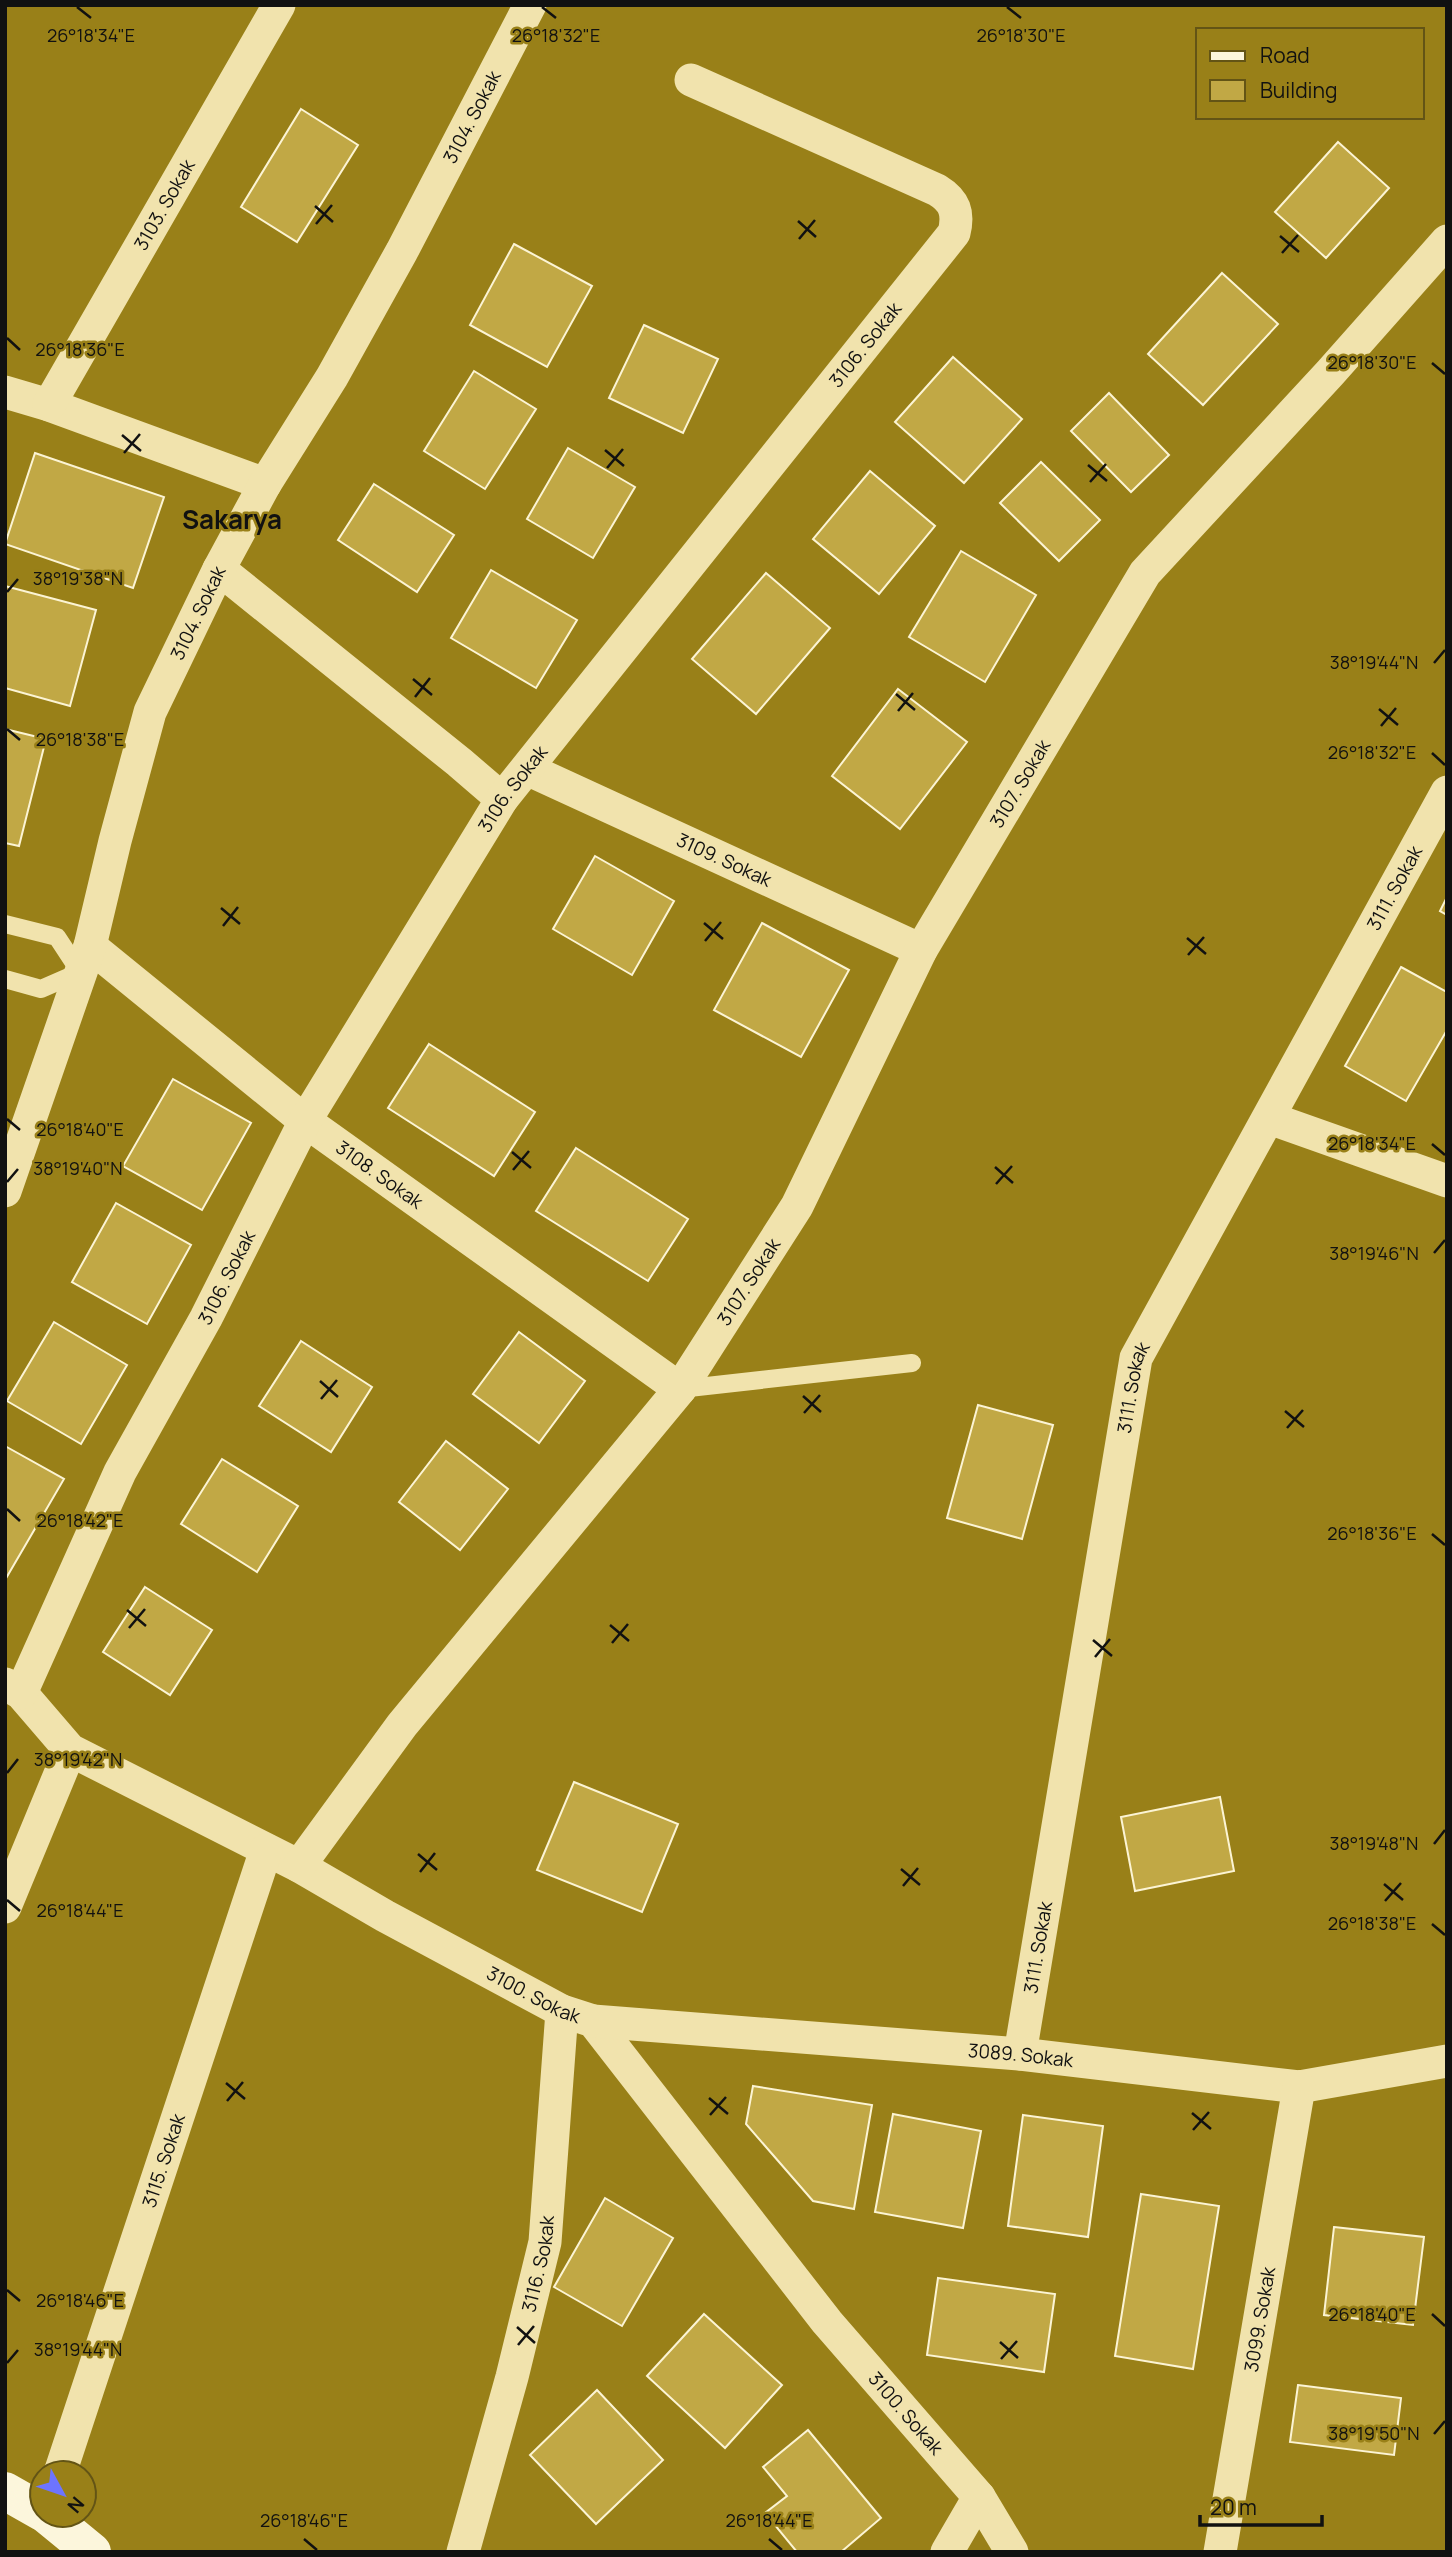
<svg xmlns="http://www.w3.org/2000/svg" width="1452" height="2557" viewBox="0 0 1452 2557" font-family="Manrope,sans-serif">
  <rect width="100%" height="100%" fill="#998018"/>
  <g fill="#c1a845" stroke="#fcf4d4" stroke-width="2">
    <polygon points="301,109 358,145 297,242 241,207"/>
    <polygon points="1338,142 1389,188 1326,258 1275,212"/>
    <polygon points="514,244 592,286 547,367 470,325"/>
    <polygon points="1222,273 1278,324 1203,405 1148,354"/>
    <polygon points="644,325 718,359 683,433 609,398"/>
    <polygon points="953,357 1022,419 964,483 895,422"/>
    <polygon points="474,371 536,409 485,489 424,451"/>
    <polygon points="1109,393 1169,455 1131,492 1071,431"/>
    <polygon points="568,448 635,487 593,558 527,519"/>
    <polygon points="35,453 164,497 133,588 5,544"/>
    <polygon points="1041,462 1100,520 1059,561 1000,503"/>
    <polygon points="870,471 935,526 879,594 813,539"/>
    <polygon points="374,484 454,535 417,592 338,540"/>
    <polygon points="961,551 1036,595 985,682 909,637"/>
    <polygon points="491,570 577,620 536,688 451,638"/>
    <polygon points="766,573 830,628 756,714 692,659"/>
    <polygon points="5,586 96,610 70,706 5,688"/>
    <polygon points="898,689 967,742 900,829 832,776"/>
    <polygon points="5,729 46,739 19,846 5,843"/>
    <polygon points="595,856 674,901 632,975 553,929"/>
    <polygon points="1447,897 1447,915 1440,911"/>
    <polygon points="762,923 849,970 801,1057 714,1010"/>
    <polygon points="1401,967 1447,992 1447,1030 1406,1101 1345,1066"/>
    <polygon points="429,1044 535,1112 494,1176 388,1108"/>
    <polygon points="173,1079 251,1123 202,1210 123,1166"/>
    <polygon points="576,1148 688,1219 648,1281 536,1211"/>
    <polygon points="116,1203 191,1245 147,1324 72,1282"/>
    <polygon points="54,1322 127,1365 81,1444 7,1401"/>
    <polygon points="519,1332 585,1381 539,1443 473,1394"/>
    <polygon points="301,1341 372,1387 331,1452 259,1406"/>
    <polygon points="978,1405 1053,1425 1022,1539 947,1518"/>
    <polygon points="446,1441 508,1489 460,1550 399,1502"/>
    <polygon points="5,1446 64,1479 5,1580"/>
    <polygon points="222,1459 298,1506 257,1572 181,1524"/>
    <polygon points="145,1587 212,1630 170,1695 103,1652"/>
    <polygon points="574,1782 678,1824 642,1912 537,1870"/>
    <polygon points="1220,1797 1234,1871 1135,1891 1121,1817"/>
    <polygon points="753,2086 872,2105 854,2209 813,2201 746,2124"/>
    <polygon points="893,2114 981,2131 963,2228 875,2212"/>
    <polygon points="1023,2115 1103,2126 1088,2237 1008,2226"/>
    <polygon points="1141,2194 1219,2206 1193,2369 1115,2356"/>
    <polygon points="605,2198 673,2238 622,2326 554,2287"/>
    <polygon points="1334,2227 1424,2237 1413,2325 1324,2315"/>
    <polygon points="938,2278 1055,2294 1044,2372 927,2355"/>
    <polygon points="704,2314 782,2385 725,2448 647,2376"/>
    <polygon points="1298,2385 1401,2398 1394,2455 1290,2442"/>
    <polygon points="597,2390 663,2460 596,2524 530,2455"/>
    <polygon points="808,2430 881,2518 841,2552 797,2552 765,2513 787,2496 763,2467"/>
  </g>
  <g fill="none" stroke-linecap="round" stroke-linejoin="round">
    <g stroke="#f1e3ad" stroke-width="18">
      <polyline points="5,924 57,937 80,972 41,989 5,979"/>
      <polyline points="680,1389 912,1363"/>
    </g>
    <g stroke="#f1e3ad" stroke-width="33">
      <polyline points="5,392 49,405 265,484"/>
      <path id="s1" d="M 49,405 L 279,5"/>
      <polyline points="219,569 459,762 502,799"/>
      <path id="s2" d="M 527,769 L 921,950"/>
      <path id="s3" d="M 90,946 L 305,1121 L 680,1389"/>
      <polyline points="1269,1118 1447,1181"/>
      <path id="s4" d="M 5,1191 L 90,946 L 115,841 L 150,712 L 219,569 L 265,484 L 332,377 L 402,251 L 530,5"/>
      <path id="s5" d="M 5,1684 L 21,1693 L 70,1750 L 299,1866 L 385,1916 L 562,2011 L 593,2021 L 827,2322 L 979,2497 L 1012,2552"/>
      <path id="s6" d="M 21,1693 L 120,1472 L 206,1318 L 305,1121 L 502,799 L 954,233 C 959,213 955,201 937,190 L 691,80"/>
      <path id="s7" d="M 299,1866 L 402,1725 L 680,1389 L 797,1206 L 921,950 L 1145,573 L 1330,373 L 1447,241"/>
      <polyline points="5,1907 70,1750"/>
      <path id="s8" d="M 593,2021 L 1020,2054 L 1299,2087 L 1447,2061"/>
      <path id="s9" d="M 1020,2054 L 1136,1358 L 1447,792"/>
      <path id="s10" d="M 60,2473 L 266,1850"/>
      <path id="s11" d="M 463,2552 L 512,2377 L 545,2242 L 562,2011"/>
      <polyline points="947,2552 979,2497"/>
      <path id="s12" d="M 1220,2552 L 1299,2087"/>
    </g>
    <g stroke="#fcf6dc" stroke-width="38">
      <polyline points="5,2491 42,2512"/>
      <polyline points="47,2515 92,2552"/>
    </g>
  </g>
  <path fill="none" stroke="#111" stroke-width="2.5" d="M 77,7 L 91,18M 542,7 L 556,18M 1007,7 L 1021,18M 315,206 L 333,222M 798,221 L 816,237M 316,224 L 332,205M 1280,236 L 1299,252M 799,239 L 815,220M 1282,253 L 1298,235M 7,338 L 20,350M 1432,363 L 1445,374M 122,435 L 141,451M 605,450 L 624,466M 124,453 L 140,434M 1088,465 L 1107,481M 607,468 L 623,449M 1090,482 L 1106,464M 7,592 L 18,579M 1434,663 L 1445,650M 413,679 L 432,695M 896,694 L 915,710M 415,697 L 430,678M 1379,709 L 1398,725M 898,711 L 913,693M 1381,726 L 1396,708M 7,729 L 20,740M 1432,753 L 1445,765M 221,908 L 240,924M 704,923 L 723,939M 223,926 L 238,907M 1187,938 L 1206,954M 705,941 L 721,922M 1188,955 L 1204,937M 7,1119 L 20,1130M 1432,1144 L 1445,1155M 512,1152 L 531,1168M 995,1167 L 1013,1183M 513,1170 L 529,1151M 7,1182 L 18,1169M 996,1184 L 1012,1166M 1434,1253 L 1445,1240M 320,1381 L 338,1397M 803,1396 L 821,1412M 321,1399 L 337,1380M 1285,1411 L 1304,1427M 804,1413 L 820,1395M 1287,1428 L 1303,1410M 7,1509 L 20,1521M 1432,1534 L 1445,1545M 127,1610 L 146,1626M 610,1625 L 629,1641M 129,1628 L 145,1609M 1093,1640 L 1112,1656M 612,1643 L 628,1624M 1095,1657 L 1110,1639M 7,1773 L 18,1759M 1434,1844 L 1445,1830M 418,1854 L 437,1870M 901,1869 L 920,1885M 420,1872 L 435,1853M 1384,1884 L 1403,1900M 903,1886 L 918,1868M 7,1900 L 20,1911M 1385,1901 L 1401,1883M 1432,1924 L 1445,1935M 226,2083 L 245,2099M 709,2098 L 728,2114M 227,2101 L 243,2082M 1192,2113 L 1211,2129M 710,2115 L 726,2097M 1193,2130 L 1209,2112M 7,2290 L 20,2301M 1432,2314 L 1445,2326M 517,2327 L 535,2343M 1000,2342 L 1018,2358M 518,2345 L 534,2326M 1001,2359 L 1017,2341M 7,2363 L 18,2350M 1434,2434 L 1445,2421M 304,2539 L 317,2550M 769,2539 L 782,2550"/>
  <g text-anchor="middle" stroke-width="5" stroke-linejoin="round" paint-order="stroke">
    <g font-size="19" fill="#111" stroke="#998018">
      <text dy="7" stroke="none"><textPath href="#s4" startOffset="1178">3104. Sokak</textPath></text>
      <text dy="7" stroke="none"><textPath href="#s1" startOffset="231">3103. Sokak</textPath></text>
      <text dy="7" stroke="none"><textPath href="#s6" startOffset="1598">3106. Sokak</textPath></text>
      <text dy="7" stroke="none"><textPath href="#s4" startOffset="611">3104. Sokak</textPath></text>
      <text dy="7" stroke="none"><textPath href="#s7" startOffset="1306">3107. Sokak</textPath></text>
      <text dy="7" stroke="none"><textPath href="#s6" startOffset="1031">3106. Sokak</textPath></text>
      <text dy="7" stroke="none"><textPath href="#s2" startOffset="217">3109. Sokak</textPath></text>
      <text dy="7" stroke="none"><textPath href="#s9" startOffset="1242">3111. Sokak</textPath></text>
      <text dy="7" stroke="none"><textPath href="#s3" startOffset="369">3108. Sokak</textPath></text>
      <text dy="7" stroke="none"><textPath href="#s6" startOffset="464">3106. Sokak</textPath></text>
      <text dy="7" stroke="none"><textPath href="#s7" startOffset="738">3107. Sokak</textPath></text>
      <text dy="7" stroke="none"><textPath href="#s9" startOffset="676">3111. Sokak</textPath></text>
      <text dy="7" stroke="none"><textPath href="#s9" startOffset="108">3111. Sokak</textPath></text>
      <text dy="7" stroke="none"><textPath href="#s5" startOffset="618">3100. Sokak</textPath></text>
      <text dy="7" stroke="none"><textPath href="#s8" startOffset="429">3089. Sokak</textPath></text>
      <text dy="7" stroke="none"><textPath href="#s10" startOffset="329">3115. Sokak</textPath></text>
      <text dy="7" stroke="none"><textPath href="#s11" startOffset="298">3116. Sokak</textPath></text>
      <text dy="7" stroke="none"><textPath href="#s12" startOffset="236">3099. Sokak</textPath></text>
      <text dy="7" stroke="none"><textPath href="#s5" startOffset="1185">3100. Sokak</textPath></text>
    </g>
    <g font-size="26" font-weight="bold" fill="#111" stroke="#998018">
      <text x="232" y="529">Sakarya</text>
    </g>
  </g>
  <g font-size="18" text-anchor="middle" fill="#111" stroke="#998018" stroke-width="5" stroke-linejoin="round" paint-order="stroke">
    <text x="91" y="42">26°18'34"E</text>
    <text x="556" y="42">26°18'32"E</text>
    <text x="1021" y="42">26°18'30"E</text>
    <text x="80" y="356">26°18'36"E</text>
    <text x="1372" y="369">26°18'30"E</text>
    <text x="78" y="585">38°19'38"N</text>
    <text x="1374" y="669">38°19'44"N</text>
    <text x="80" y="746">26°18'38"E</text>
    <text x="1372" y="759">26°18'32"E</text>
    <text x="80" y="1136">26°18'40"E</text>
    <text x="1372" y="1150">26°18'34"E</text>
    <text x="78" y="1175">38°19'40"N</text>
    <text x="1374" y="1260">38°19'46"N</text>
    <text x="80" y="1527">26°18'42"E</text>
    <text x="1372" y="1540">26°18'36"E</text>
    <text x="78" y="1766">38°19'42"N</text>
    <text x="1374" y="1850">38°19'48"N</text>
    <text x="80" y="1917">26°18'44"E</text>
    <text x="1372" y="1930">26°18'38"E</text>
    <text x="80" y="2307">26°18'46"E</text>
    <text x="1372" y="2321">26°18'40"E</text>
    <text x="78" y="2356">38°19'44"N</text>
    <text x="1374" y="2440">38°19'50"N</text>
    <text x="304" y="2527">26°18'46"E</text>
    <text x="769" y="2527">26°18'44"E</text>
  </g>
  <rect width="1452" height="2557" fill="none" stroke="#111111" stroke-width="14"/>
  <rect x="1196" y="28" width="228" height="91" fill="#998018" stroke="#635415" stroke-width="2"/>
  <rect x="1210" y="51" width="35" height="10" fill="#fcf6dc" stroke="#635415" stroke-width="2"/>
  <text x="1260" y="63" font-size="21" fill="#111111">Road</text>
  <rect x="1210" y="80" width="35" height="21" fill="#c1a845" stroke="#635415" stroke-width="2"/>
  <text x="1260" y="98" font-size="21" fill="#111111">Building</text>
  <g transform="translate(63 2494) rotate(130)"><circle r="33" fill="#998018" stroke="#635415" stroke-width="2"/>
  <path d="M0-5L12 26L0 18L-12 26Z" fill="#6d74ff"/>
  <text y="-10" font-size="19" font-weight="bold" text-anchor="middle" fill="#111111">N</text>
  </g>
  <path d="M1200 2515v10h122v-10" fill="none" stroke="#111111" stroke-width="3.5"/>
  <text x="1210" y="2515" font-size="21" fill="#111111" stroke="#998018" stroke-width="5" paint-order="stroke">20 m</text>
</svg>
